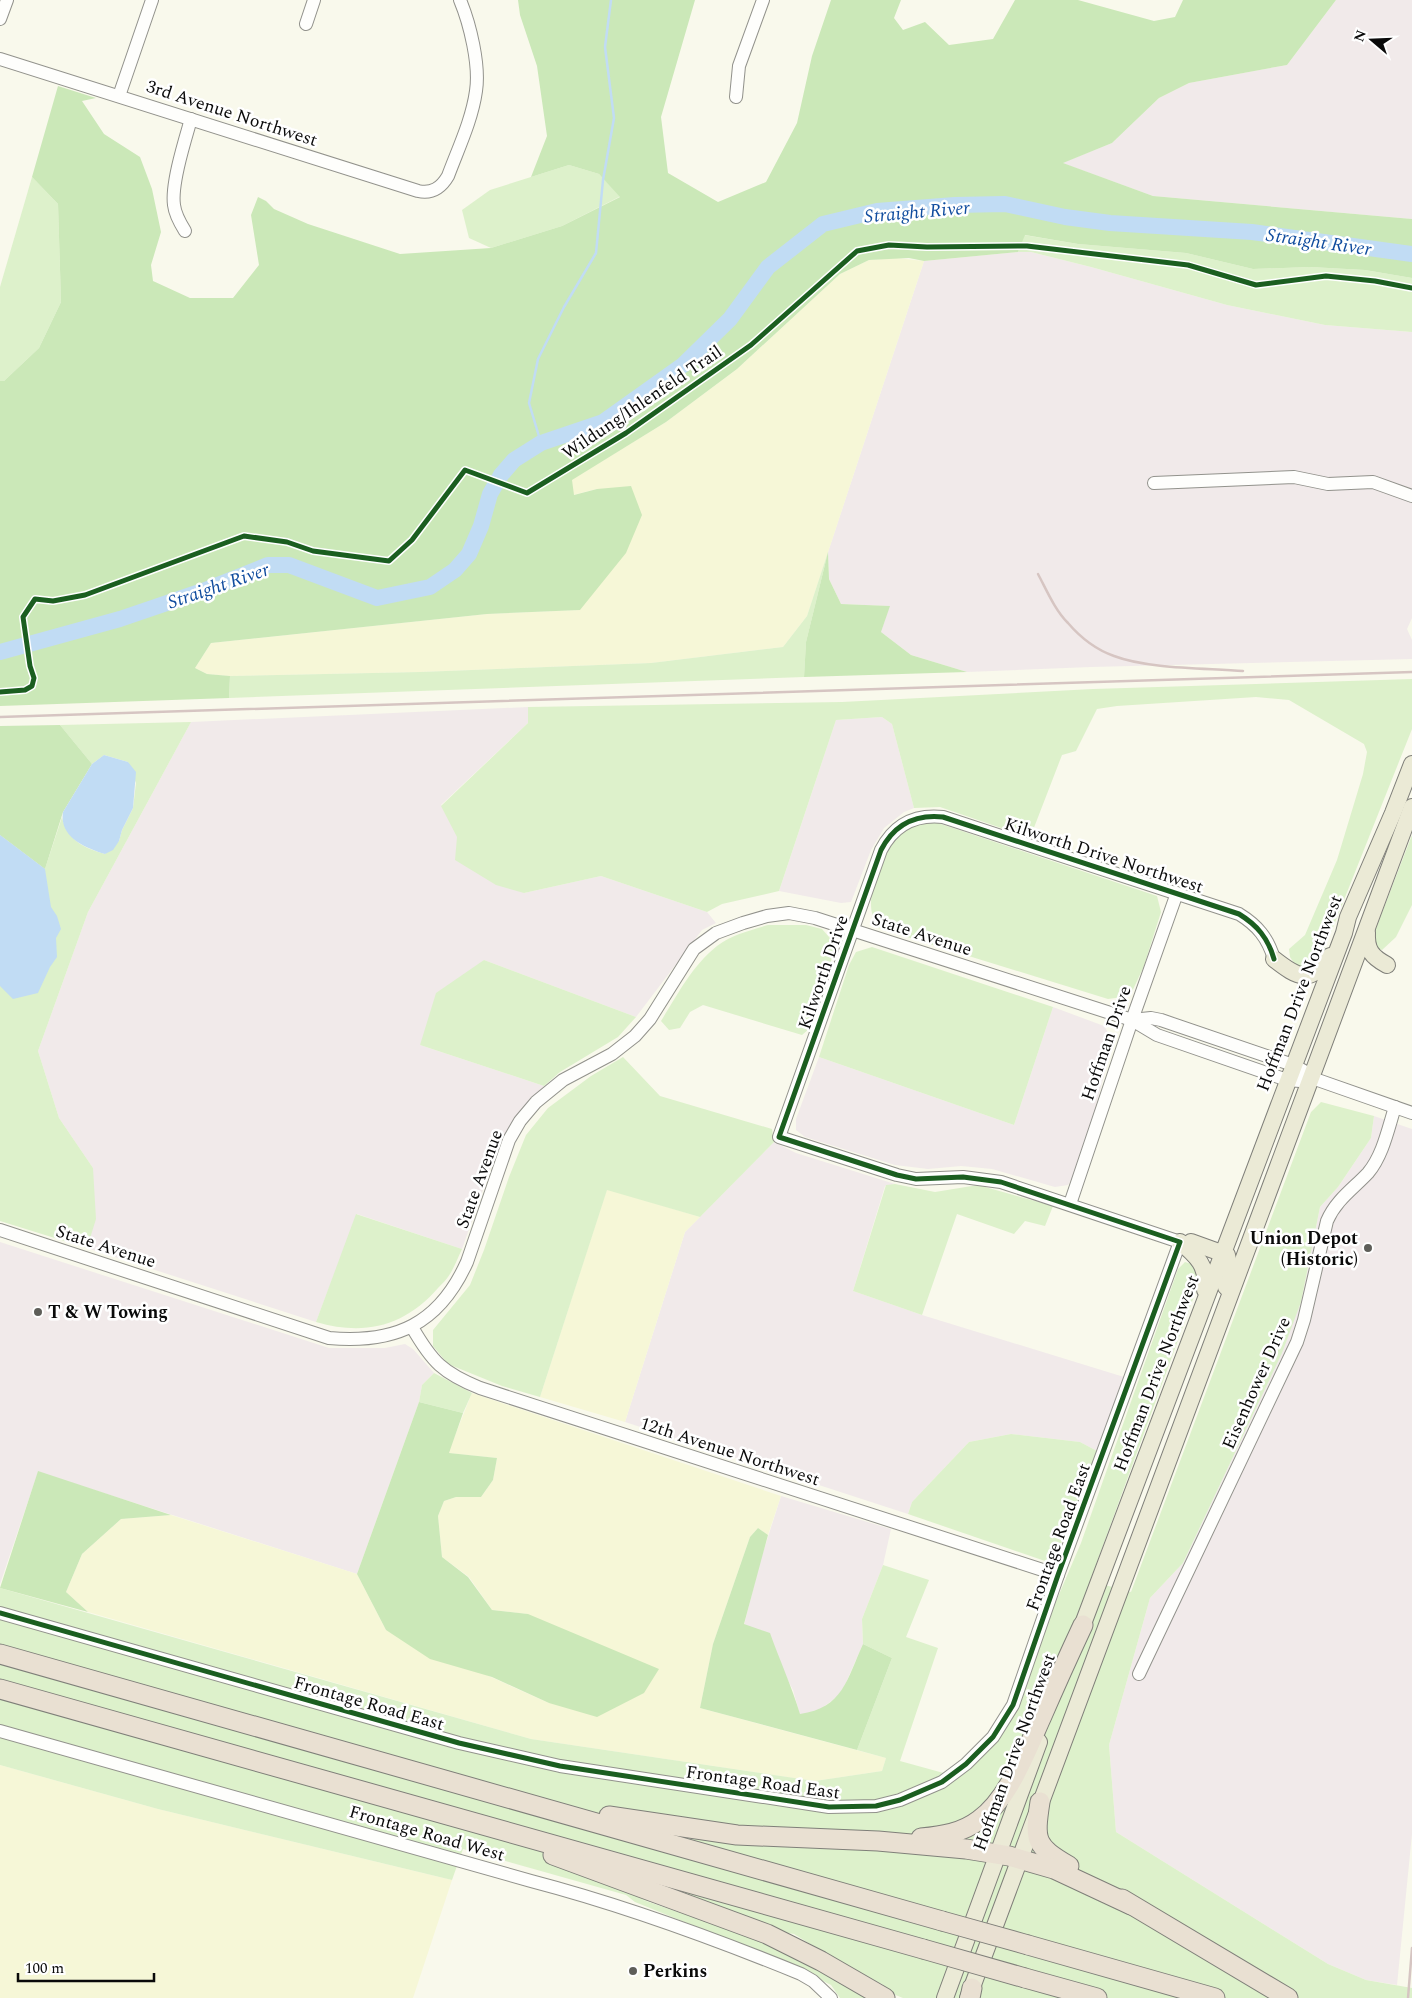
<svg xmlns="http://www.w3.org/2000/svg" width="1412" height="1998" viewBox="0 0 1412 1998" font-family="Spectral,serif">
  <rect width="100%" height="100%" fill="#f9f9ec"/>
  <g fill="#f1eaea">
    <polygon points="1336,0 1412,0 1412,219 1153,196 1062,163 1112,143 1159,98 1189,83 1287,65"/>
    <polygon points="1018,252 1031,252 1091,267 1227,305 1325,325 1412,332 1412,618 1407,629 1412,640 1412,659 1091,667 967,672 911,655 881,632 889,606 841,604 829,579 828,552 924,261"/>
    <polygon points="528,707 528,723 441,805 524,893 601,876 707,912 716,923 702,930 636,1017 484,960 420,1045 544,1086 514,1119 495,1156 462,1249 357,1214 316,1322 87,1248 90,1237 93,1168 59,1118 38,1051 88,912 191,722"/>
    <polygon points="882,717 892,724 914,808 904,812 884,828 871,850 851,902 841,903 779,891 836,720"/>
    <polygon points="1053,1007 1104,1026 1112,1039 1112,1046 1079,1168 1068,1185 1055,1187 992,1169 961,1166 928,1169 895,1165 805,1137 796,1130 796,1119 819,1057 1014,1125"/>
    <polygon points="1374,1116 1412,1129 1412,1834 1397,1985 1366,1980 1328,1964 1116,1832 1109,1745 1150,1598 1183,1563 1242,1438 1301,1302 1320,1207 1338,1187 1371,1138"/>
    <polygon points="774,1142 796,1153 895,1184 885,1186 853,1291 922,1315 1124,1377 1097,1451 1080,1442 1011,1434 969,1442 912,1502 908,1514 625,1422 685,1232"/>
    <polygon points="0,1242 329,1348 385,1348 405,1344 413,1349 434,1373 422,1385 419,1402 357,1574 38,1472 0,1584"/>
    <polygon points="781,1496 891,1529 883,1565 862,1619 863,1644 841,1694 818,1711 800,1715 793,1690 783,1671 744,1625 760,1562"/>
  </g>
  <g fill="#f6f7d7">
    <polygon points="896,258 924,261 807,616 783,647 651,663 420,672 230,676 207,674 195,668 211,643 487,614 580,610 597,489 573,495 571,480 666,422 737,369 840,274 869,260"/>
    <polygon points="607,1189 700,1217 685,1232 625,1422 540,1397"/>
    <polygon points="472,1393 781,1496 768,1535 758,1528 750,1537 713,1644 700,1708 886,1758 882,1771 815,1781 531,1739 88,1612 66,1592 82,1554 121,1519 171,1515 357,1574 386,1630 549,1703 528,1614 492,1610 469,1577 442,1557 438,1516 444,1501 456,1497 481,1497 493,1480 497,1458 448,1453"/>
    <polygon points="0,1765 158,1809 452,1880 413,1998 0,1998"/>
  </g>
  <g fill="#ddf1cb">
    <polygon points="569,165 599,174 621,196 562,226 491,248 469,238 462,210 490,190"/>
    <polygon points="32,177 58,204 61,302 39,348 4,381 0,381 0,287"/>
    <polygon points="1024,235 1078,244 1186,253 1253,269 1310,267 1365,270 1412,278 1412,332 1325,325 1227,305 1091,267 1031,252 1018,252"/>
    <polygon points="828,552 806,642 804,677 229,698 230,676 420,672 651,663 783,647 807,616"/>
    <polygon points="1412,679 1412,729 1324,950 1316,965 1298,969 1290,957 1289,949 1305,935 1337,860 1363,774 1367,752 1364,744 1289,700 1256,697 1117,706 1097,709 1076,751 1062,755 1030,838 940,807 914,808 892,724 882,717 836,720 779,891 722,904 707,912 601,876 524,893 496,885 455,860 457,837 441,806 528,723 528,707 842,702 1093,689"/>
    <path d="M 191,722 L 88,912 L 38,1051 L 59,1118 L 93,1168 L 96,1219 L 87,1248 L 0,1221 L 0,835 L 45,869 L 62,817 C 67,840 84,848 105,854 L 119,841 L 122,830 L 133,808 L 136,783 L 128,762 L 104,755 L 92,764 L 60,725 Z"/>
    <path d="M 935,822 L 1157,896 L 1161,912 L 1144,966 L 1130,996 L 1108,999 L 878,928 C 876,923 873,918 872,913 C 867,894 882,851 895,836 C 905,826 922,823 935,822 Z"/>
    <polygon points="1412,835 1412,905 1396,937 1382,950 1374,947 1373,936"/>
    <path d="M 768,925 L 806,925 L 822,929 L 836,945 L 809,1029 L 802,1035 L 703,1005 L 690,1012 L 680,1028 L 669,1030 L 661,1021 C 678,994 692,966 717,946 C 731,935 751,930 768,925 Z"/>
    <polygon points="872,947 1053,1007 1014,1125 819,1057 849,965 856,952"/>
    <polygon points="484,960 636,1017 618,1037 560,1072 544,1086 420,1045 436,993"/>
    <polygon points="623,1057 660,1096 772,1129 774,1142 700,1217 607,1190 540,1397 502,1386 448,1364 433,1346 433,1330 470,1285 484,1250 509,1177 526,1135 548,1108 591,1076"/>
    <polygon points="1321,1102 1374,1116 1371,1138 1338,1187 1320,1207 1301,1302 1282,1353 1183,1563 1150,1598 1109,1745 1116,1832 1328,1964 1366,1980 1412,1988 1412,1998 903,1998 893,1994 882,1984 857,1973 794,1934 726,1923 640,1899 798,1953 856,1978 896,1998 840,1998 831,1985 793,1966 635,1902 626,1895 463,1849 452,1880 158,1809 0,1765 0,1588 531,1739 815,1781 882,1771 886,1758 857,1750 892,1658 863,1644 862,1619 883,1565 929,1580 906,1637 938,1648 900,1761 958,1777 995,1744 1081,1543 1178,1269 1185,1262 1195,1265 1200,1280 1090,1581 1131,1592 1311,1112"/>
    <polygon points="895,1184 935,1192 978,1185 1053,1206 1045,1226 1025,1221 1014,1234 957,1214 922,1315 853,1291 886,1185"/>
    <path d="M 356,1214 L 462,1249 C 458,1257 455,1266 450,1274 C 447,1279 442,1284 438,1288 C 404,1327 364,1336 316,1322 Z"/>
    <polygon points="434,1373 472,1393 463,1413 419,1402 422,1385"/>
    <polygon points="1011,1434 1080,1442 1097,1451 1055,1559 1045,1561 908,1514 912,1502 969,1442"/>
  </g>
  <g fill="#cbe8b8">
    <polygon points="518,0 695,0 661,117 668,173 718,202 766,182 797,123 812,56 831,0 901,0 894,18 903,30 925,22 949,45 993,39 1015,0 1078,0 1154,21 1175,17 1183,0 1336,0 1287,65 1189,83 1159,98 1112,143 1063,163 1153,196 1412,219 1412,278 1365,270 1310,267 1253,269 1186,253 1078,244 1025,235 1018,252 924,261 909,258 869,260 840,274 737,369 666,422 572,480 574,495 597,489 631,486 642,515 626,553 580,610 487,614 211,643 195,668 207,674 230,676 229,698 0,706 0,381 4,381 39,348 61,302 58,204 32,177 58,86 96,98 82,101 104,134 140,157 152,189 161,232 151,265 153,281 190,298 233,298 259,265 251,215 258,197 266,201 274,209 308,224 400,254 491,248 562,226 620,197 599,174 569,165 531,177 547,136 537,66 520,15"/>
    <polygon points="828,552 829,579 841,604 890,606 881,632 911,655 967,672 804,677 806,642"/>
    <polygon points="60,725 92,764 63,812 45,869 0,835 0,726"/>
    <polygon points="419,1402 463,1413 449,1453 497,1458 493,1480 481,1497 456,1497 444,1501 438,1516 442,1557 468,1577 492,1610 528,1614 659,1669 644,1693 597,1717 549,1703 492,1677 430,1659 386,1630 357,1574"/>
    <polygon points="38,1471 171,1515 121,1519 82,1554 66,1592 88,1612 0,1588"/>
    <path d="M 758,1528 L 768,1535 L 744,1624 L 770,1633 C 780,1661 792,1687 800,1714 C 843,1708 847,1679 863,1644 L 892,1658 L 857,1750 L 700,1708 L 713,1644 L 750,1537 Z"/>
  </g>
  <g fill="#c1dcf4">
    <path d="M 104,755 L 128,762 L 136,772 L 133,808 L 122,830 L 119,841 L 113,850 L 105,854 C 85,848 59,837 63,812 L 92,764 Z"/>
    <polygon points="0,835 45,869 51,907 57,916 61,929 56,938 57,957 50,967 38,993 13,999 0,986"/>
  </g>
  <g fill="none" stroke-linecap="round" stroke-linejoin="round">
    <polyline stroke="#c1dcf4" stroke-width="2.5" points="541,443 529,403 538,359 564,307 596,253 603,180 614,118 605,47 611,0"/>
    <polyline stroke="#c1dcf4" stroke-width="16" points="0,652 120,619 208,589 268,565 289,565 377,598 430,587 455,570 469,554 481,526 490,494 501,475 514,460 541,443 603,422 683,365 730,319 768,267 823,224 877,211 955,205 1005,204 1065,217 1110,223 1252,232 1412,254"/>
    <defs>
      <g id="minor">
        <polyline points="0,19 7,0"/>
        <polyline points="306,24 314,0"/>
        <path d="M 0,59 L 418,191 C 432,194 441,188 448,176 C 458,149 472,120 476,91 C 480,65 470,24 460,0"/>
        <polyline points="119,96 152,0"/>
        <polyline points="736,97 739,66 763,0"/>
        <path d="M 185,231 C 180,223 175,214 174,205 C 171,184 185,140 191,119"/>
        <polyline points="1154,483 1294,477 1328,484 1373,482 1412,496"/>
        <polyline points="1132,1020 1151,1018 1161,1020 1293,1065 1304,1071 1312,1078 1412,1113"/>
        <polyline points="1070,1204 1132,1020 1177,893"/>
        <path d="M 0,1230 L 329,1338 C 396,1344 439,1324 467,1262 L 509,1140 L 520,1121 L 536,1102 L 563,1080 L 612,1054 L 635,1036 L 650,1019 L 694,949 L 716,933 L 743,923 L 767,916 L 789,913 L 815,918 L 1132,1020 L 1157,1035 L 1287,1080 L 1300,1081 L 1312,1078"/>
        <path d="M 412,1327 C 432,1362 443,1373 480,1388 L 1058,1575"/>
        <path d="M 0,1613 L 459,1743 L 560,1766 L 829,1807 L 876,1806 L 900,1800 L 942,1782 L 966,1764 L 993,1737 L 1013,1705 L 1058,1575 L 1180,1242 L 1001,1182 L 963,1177 L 916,1179 L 897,1175 L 779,1137 L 881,850 C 894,825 915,814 943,817 L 1239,914 C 1257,925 1268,938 1274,959"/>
        <path d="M 1139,1674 L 1297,1342 L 1304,1320 L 1327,1221 C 1336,1200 1353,1189 1368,1173 C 1383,1155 1388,1129 1395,1107"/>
        <path d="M 0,1731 L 531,1881 C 623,1905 713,1938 801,1974 L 813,1981 L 831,1998"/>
      </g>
      <g id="major">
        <path d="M 1367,932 C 1366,950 1372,957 1387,965"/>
        <path d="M 1274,959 C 1298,978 1311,985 1330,956"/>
        <path d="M 1180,1242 C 1196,1255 1209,1267 1205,1290"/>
        <polyline points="1191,1242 1227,1255 1230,1270 1226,1287"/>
        <polyline points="1078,1637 1344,933 1348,917 1393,813 1412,764"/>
        <polyline points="945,1998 1039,1742"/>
        <polyline points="968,1998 1412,807"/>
      </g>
      <g id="highway">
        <polyline points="0,1654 942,1921"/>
        <polyline points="0,1689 923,1949"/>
        <path d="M 1040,1802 C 1034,1841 1035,1846 1069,1866"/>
        <polyline points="609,1816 737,1835 878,1841 966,1849 1009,1856 1054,1869 1131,1905"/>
        <path d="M 921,1838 C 942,1836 962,1833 979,1820 C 1009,1799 1027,1749 1042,1716 C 1055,1686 1069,1655 1083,1625"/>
        <polyline points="553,1855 767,1934 821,1961 885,1998"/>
        <polyline points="1122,1899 1288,1998"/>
        <polyline points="1028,1945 1215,1998"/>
        <polyline points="1025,1978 1097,1998"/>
        <polyline points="970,1998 972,1988"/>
      </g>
    </defs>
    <use href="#minor" stroke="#92928c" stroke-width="14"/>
    <use href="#major" stroke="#7f7f79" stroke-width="18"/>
    <use href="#highway" stroke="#7f7f79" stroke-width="21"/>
    <use href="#minor" stroke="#fefefc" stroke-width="12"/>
    <use href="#major" stroke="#ebead6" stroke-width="16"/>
    <use href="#highway" stroke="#e9e0d2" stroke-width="19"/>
    <g stroke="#d6c5c2" stroke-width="2.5">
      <path d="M 1038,574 C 1047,591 1055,610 1068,623 C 1080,637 1097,650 1114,656 C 1148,669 1206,668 1243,671"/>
      <polyline points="0,717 1412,672"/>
      <polyline points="1408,1998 1412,1948"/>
    </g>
    <defs>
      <g id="highway-bridge">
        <polyline points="942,1921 1028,1945"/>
        <polyline points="923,1949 1025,1978"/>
      </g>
    </defs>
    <use href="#highway-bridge" stroke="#7f7f79" stroke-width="21" stroke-linecap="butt"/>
    <use href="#highway-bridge" stroke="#e9e0d2" stroke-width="19"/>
    <defs>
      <g id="cycleway">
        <polyline points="0,692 25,690 32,686 34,678 30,666 23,617 35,599 53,601 85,595 244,536 287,542 313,551 389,561 412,540 465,470 527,493 626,433 751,345 857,251 889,245 927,247 1027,246 1188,265 1256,285 1326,276 1375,281 1412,288"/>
        <path d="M 0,1613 L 459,1743 L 560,1766 L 829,1807 L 876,1806 L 900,1800 L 942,1782 L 966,1764 L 993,1737 L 1013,1705 L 1058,1575 L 1180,1242 L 1001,1182 L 963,1177 L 916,1179 L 897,1175 L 779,1137 L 881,850 C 894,825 915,814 943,817 L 1239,914 C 1257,925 1268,938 1274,959"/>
      </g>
    </defs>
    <use href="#cycleway" stroke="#fff" stroke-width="8"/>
    <use href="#cycleway" stroke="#1b5e20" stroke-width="5"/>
  </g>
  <g fill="#5e5e59" stroke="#fff" stroke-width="2">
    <circle cx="1368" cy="1248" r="5"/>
    <circle cx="38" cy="1312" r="5"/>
    <circle cx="633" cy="1971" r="5"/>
  </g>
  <g text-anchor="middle" stroke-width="5" stroke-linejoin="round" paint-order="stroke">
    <g font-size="18" fill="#0a0a0a" stroke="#fff">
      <text transform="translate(232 113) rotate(18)" y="6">3rd Avenue Northwest</text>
      <text transform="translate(642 402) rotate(-34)" y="6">Wildung/Ihlenfeld Trail</text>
      <text transform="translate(1104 855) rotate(18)" y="6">Kilworth Drive Northwest</text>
      <text transform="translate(922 934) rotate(18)" y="6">State Avenue</text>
      <text transform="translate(823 972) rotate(-71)" y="6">Kilworth Drive</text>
      <text transform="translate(1299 993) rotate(-69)" y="6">Hoffman Drive Northwest</text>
      <text transform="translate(1106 1043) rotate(-71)" y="6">Hoffman Drive</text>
      <text transform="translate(479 1179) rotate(-70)" y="6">State Avenue</text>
      <text transform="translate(106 1246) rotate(18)" y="6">State Avenue</text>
      <text transform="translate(1156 1373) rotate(-69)" y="6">Hoffman Drive Northwest</text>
      <text transform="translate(1256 1383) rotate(-66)" y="6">Eisenhower Drive</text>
      <text transform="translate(730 1451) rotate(18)" y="6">12th Avenue Northwest</text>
      <text transform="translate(1058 1537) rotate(-70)" y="6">Frontage Road East</text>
      <text transform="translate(369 1703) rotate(16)" y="6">Frontage Road East</text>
      <text transform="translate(1014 1752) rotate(-70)" y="6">Hoffman Drive Northwest</text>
      <text transform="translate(763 1782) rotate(8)" y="6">Frontage Road East</text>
      <text transform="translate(427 1833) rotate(16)" y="6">Frontage Road West</text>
    </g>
    <g font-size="18" font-weight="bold" fill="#0a0a0a" stroke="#fff" text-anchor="start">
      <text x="1358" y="1244" text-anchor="end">Union Depot<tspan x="1358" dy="21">(Historic)</tspan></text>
      <text x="48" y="1318">T &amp; W Towing</text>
      <text x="643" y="1977">Perkins</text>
    </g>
    <g font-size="19" font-style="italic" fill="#104c9e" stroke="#fff">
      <text transform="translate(917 211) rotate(-5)" y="7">Straight River</text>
      <text transform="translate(1319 241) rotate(8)" y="7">Straight River</text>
      <text transform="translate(218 585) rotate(-19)" y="7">Straight River</text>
    </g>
  </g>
  <g transform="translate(1372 40) rotate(289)" stroke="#ffffff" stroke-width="4" paint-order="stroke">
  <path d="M0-4L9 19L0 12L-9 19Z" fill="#0a0a0a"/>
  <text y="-8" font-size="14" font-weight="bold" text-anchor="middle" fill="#0a0a0a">N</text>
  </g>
  <path d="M18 1973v8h136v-8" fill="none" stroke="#0a0a0a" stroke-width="2.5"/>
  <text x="25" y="1973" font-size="15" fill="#0a0a0a" stroke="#ffffff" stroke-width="4" paint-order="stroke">100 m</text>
</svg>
